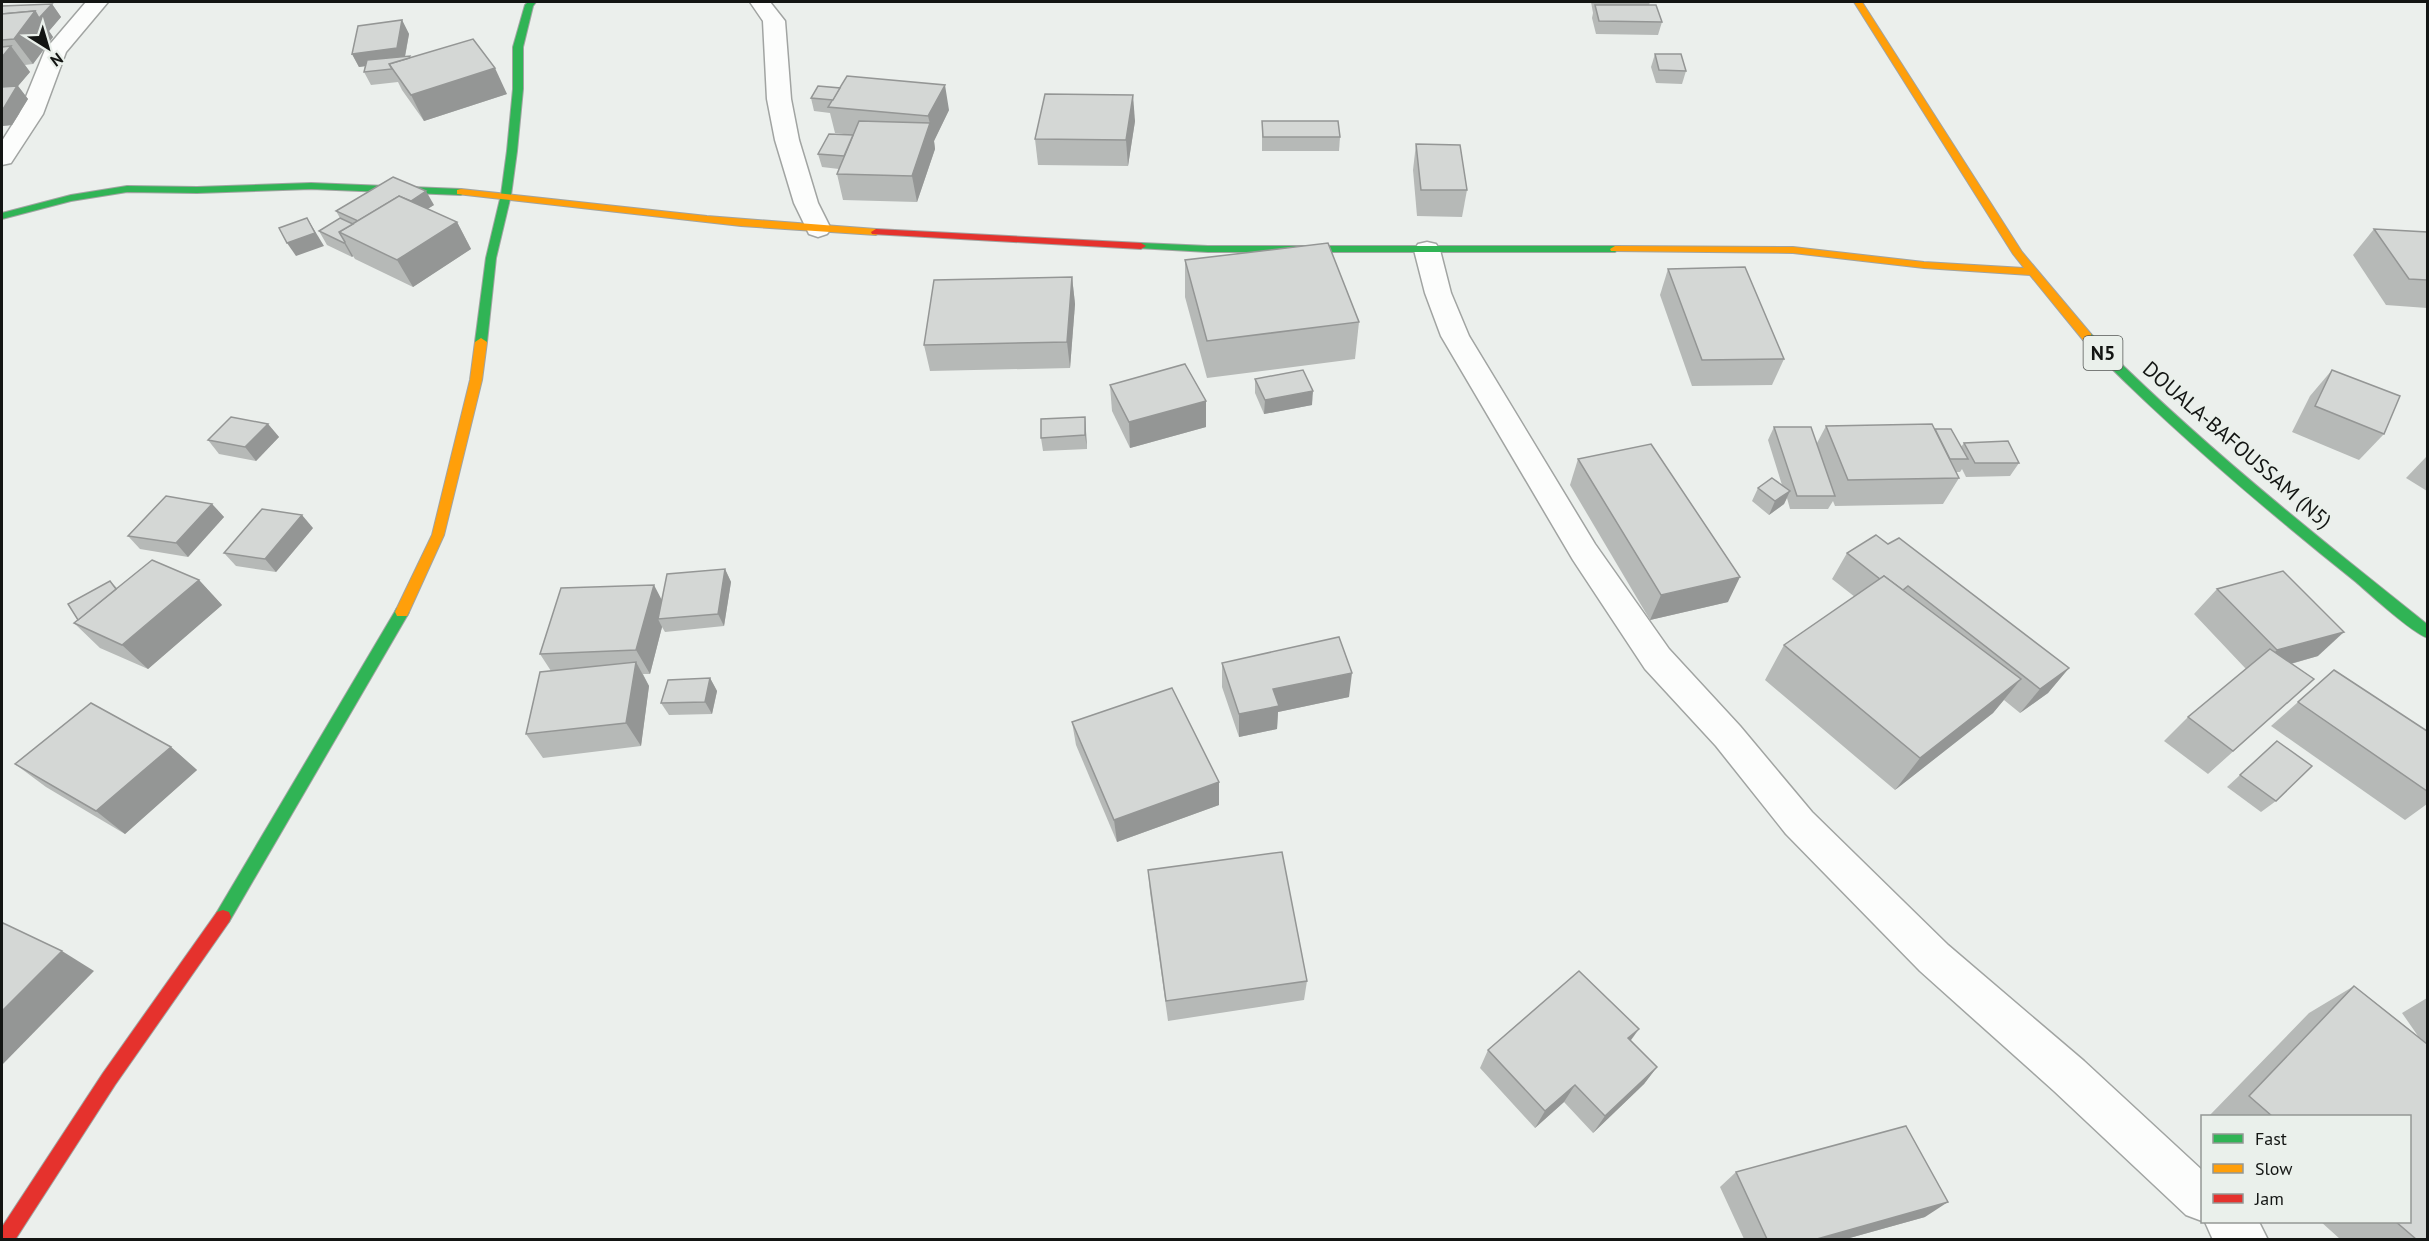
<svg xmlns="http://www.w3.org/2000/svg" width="2429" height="1241" viewBox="0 0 2429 1241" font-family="'PT Sans',sans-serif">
  <rect width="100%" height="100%" fill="#ebefec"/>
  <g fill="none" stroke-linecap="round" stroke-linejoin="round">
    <defs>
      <g id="street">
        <polygon points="86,2 108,2 66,52 43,114 11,163 2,165 2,141 19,114 45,50"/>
        <polygon points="750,2 770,2 785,21 791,99 799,140 818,203 831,229 827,234 818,237 809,234 794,203 775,140 767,99 763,21"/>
        <polygon points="1427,242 1436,244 1440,250 1451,293 1469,336 1595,544 1669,649 1740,726 1812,812 1948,945 2084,1061 2202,1170 2202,1221 2186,1215 2054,1091 1920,971 1786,834 1716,746 1645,669 1573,560 1441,336 1425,293 1414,250 1418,244"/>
        <polygon points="2205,1222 2259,1222 2268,1240 2213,1240"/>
      </g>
      <g id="fast">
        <polygon points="528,2 536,2 533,6 523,47 523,89 517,151 511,195 496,258 487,342 481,346 475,342 486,258 501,195 507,151 513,89 513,47 525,5"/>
        <polygon points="311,183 461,189 466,192 461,195 311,189 197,193 127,192 71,201 2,219 2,213 71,195 127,186 197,187"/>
        <polygon points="1141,243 1208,246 1615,246 1620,249 1615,252 1208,252 1137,248 1136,246"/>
        <path d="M 2087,333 L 2091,334 C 2196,440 2311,532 2428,625 L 2428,638 C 2412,633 2371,595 2356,582 C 2261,506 2168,427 2083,340 L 2083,334 Z"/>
        <polygon points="402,607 407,608 409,612 407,616 229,922 223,924 217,922 215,917 217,912 397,608"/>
      </g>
      <g id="slow">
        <polygon points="1854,2 1862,2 2022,252 2091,334 2091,340 2083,340 2030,275 1924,268 1793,253 1611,251 1610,249 1615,246 1793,247 1924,262 2024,268 2013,254"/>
        <polygon points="461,189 707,216 876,229 881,232 876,235 741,226 457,194 457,190"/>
        <polygon points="481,338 487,342 482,380 444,535 409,612 407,616 397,616 395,612 432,535 470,380 475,342"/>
      </g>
      <g id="jam">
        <polygon points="876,229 1141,243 1146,246 1141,249 872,234 871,232"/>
        <polygon points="223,910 229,912 231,917 229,922 115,1085 15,1240 2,1240 2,1227 103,1073 217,912"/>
      </g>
    </defs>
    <use href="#street" stroke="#a1a4a2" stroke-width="3"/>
    <use href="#fast" stroke="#a1a4a2" stroke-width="2"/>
    <use href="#slow" stroke="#a1a4a2" stroke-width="2"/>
    <use href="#jam" stroke="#a1a4a2" stroke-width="2"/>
    <use href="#street" fill="#fcfdfc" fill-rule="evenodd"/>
    <use href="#fast" fill="#30b455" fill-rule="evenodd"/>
    <use href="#slow" fill="#ff9f0a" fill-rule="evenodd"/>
    <use href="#jam" fill="#e5322d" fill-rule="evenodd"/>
  </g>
  <g fill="#b6b9b7">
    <polygon points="1591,2 1650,2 1649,5 1662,22 1658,35 1596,34 1592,18 1593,13"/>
    <polygon points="52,4 61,17 49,31 53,37 33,64 25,65 30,72 18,86 28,99 12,125 2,126 2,6"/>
    <polygon points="402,20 409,34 405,57 411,58 507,94 424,121 402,90 398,82 371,85 364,72 365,66 359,67 352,54"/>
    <polygon points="1655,54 1686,71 1682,84 1656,83 1651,67"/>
    <polygon points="811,98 949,110 934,141 935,149 917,202 843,200 837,174 839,169 822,167 818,154 853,135 835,133 830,113 814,111"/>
    <polygon points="1135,121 1128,166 1038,165 1035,139"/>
    <polygon points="1262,121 1340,137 1339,151 1262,151"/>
    <polygon points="1416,144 1467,190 1462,217 1417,216 1413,170"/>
    <polygon points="434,205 427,209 457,222 471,249 413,287 355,259 353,256 352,257 327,245 319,231 340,218 336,211"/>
    <polygon points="2374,229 2427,232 2427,308 2386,305 2353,255"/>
    <polygon points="1185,260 1359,322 1355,359 1207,378 1185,297"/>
    <polygon points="1668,269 1784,359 1772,385 1692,386 1660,295"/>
    <polygon points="1072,277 1075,304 1070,368 930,371 924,345"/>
    <polygon points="2332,370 2384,434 2359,460 2292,432 2310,396"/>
    <polygon points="1255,379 1312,405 1264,414 1255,393"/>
    <polygon points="1110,385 1206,401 1206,427 1130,448 1112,411"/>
    <polygon points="1085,417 1087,449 1043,451 1041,438"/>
    <polygon points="268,424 279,437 256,461 219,454 208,440"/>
    <polygon points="1826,426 1935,429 1961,447 1964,443 2019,463 2010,476 1966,477 1962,469 1960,472 1956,472 1959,478 1943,504 1835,506 1833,501 1828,509 1790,509 1787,498 1784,504 1769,515 1752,501 1758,488 1782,485 1768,440 1774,427 1817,443"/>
    <polygon points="2427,456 2427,491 2406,478"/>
    <polygon points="1578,459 1728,602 1650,620 1570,485"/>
    <polygon points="212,504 224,517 188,557 140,549 128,536"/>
    <polygon points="313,528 276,572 236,566 224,553"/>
    <polygon points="1888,544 2069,668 2048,693 2020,713 2004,700 1993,713 1895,790 1765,680 1784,645 1855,597 1832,579 1847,553"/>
    <polygon points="725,569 731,582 724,626 665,632 662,627 650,674 643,674 649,686 641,746 543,758 526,734 551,671 540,654 662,599"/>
    <polygon points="199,580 222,605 148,669 100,648 74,623 78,620 110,581 117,588"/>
    <polygon points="2217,589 2318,656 2291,664 2314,679 2208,774 2164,741 2188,717 2246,669 2194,614"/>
    <polygon points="1222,663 1349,697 1278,712 1277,729 1239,737 1222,687"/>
    <polygon points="2334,670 2427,731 2427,804 2405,820 2271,726"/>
    <polygon points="710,678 717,691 712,714 669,715 661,703"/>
    <polygon points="1072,722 1219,782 1219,805 1117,842 1076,745"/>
    <polygon points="2277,741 2276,801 2261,812 2227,787"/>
    <polygon points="171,747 197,770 125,834 46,787 15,764"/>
    <polygon points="1148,870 1307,981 1304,1000 1168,1021 1150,892"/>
    <polygon points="2354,986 2418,1036 2402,1013 2427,998 2427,1239 2340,1239 2320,1221 2409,1221 2409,1116 2209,1116 2309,1013"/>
    <polygon points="1631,1041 1657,1067 1644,1084 1593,1133 1564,1102 1535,1128 1480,1068 1488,1050"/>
    <polygon points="1736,1172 1925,1217 1846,1239 1744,1239 1720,1187"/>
  </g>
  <g fill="#949695">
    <polygon points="52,4 61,17 49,31 53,37 33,64 14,39 35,11"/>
    <polygon points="402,20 409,34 404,61 359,67 352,54"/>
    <polygon points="11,46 30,72 18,86 28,99 12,125 2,126 2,57"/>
    <polygon points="495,68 507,94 424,121 411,95"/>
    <polygon points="945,85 949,110 934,141 935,149 917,202 912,176 930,124 928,116"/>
    <polygon points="1133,95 1135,121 1128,166 1126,140"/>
    <polygon points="426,191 434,205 378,240 370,227"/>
    <polygon points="307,218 324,246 296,256 287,243"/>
    <polygon points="457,222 471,249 413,287 397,260"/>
    <polygon points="345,242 353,256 352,257 344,243"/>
    <polygon points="1072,277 1075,304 1070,368 1067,342"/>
    <polygon points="1313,391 1312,405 1264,414 1265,400"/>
    <polygon points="1206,401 1206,427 1130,448 1129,422"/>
    <polygon points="1085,417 1086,431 1087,449 1085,435"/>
    <polygon points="268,424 279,437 256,461 245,447"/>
    <polygon points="1790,491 1784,504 1769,515 1775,501"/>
    <polygon points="212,504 224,517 188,557 176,543"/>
    <polygon points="302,515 313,528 276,572 265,559"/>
    <polygon points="725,569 731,582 724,626 718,614"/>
    <polygon points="1740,577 1728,602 1650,620 1661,595"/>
    <polygon points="199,580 222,605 148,669 122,645"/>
    <polygon points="654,585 667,610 658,619 662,627 650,674 636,650"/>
    <polygon points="2344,632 2318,656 2251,675 2277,650"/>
    <polygon points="636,662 649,686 641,746 626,723"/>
    <polygon points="2069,668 2048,693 2020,713 2040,689"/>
    <polygon points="1352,673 1349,697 1278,712 1277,729 1239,737 1239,714 1273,689"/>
    <polygon points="710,678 717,691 712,714 705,702"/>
    <polygon points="2021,679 1993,713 1895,790 1920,758"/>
    <polygon points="171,747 197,770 125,834 96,811"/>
    <polygon points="1219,782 1219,805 1117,842 1114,820"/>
    <polygon points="62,951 94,971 2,1065 2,1011"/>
    <polygon points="1639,1029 1626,1047 1628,1038"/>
    <polygon points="1657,1067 1644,1084 1593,1133 1605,1116"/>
    <polygon points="1575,1085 1564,1102 1535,1128 1545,1111"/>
    <polygon points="1948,1202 1925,1217 1846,1239 1817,1239"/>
  </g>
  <g fill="#d4d7d5" stroke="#949695" stroke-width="1.5">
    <polygon points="52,4 39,18 35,11 2,14 2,6"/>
    <polygon points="1595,5 1656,5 1662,22 1599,21"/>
    <polygon points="35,11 14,39 2,40 2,14"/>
    <polygon points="402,20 397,48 352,54 358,26"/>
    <polygon points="473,39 495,68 411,95 389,64"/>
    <polygon points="11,46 2,57 2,47"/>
    <polygon points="1655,54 1681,54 1686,71 1659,70"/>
    <polygon points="410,56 409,58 389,64 392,69 364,72 367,60"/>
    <polygon points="847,76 945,85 928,116 828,107"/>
    <polygon points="17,86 2,111 2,87"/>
    <polygon points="818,86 840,88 833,100 811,98"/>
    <polygon points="1045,94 1133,95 1126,140 1035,139"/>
    <polygon points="859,121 930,123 912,176 837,174"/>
    <polygon points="1262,121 1338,121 1340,137 1263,137"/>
    <polygon points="829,134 853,135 844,156 818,154"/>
    <polygon points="1416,144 1460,145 1467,190 1421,190"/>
    <polygon points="393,177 426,191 411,201 399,196 358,221 336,211"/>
    <polygon points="399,196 457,222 397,260 339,232"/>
    <polygon points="307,218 315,233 287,243 279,228"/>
    <polygon points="340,218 353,224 339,232 345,242 344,243 319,231"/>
    <polygon points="2374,229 2427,232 2427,280 2409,279"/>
    <polygon points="1328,243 1359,322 1207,341 1185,260"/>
    <polygon points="1745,267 1784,359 1702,360 1668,269"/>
    <polygon points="1072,277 1067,342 924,345 934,280"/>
    <polygon points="1185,364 1206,401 1129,422 1110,385"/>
    <polygon points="1303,370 1313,391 1265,400 1255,379"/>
    <polygon points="2332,370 2400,396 2384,434 2315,406"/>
    <polygon points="231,417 268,424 245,447 208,440"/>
    <polygon points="1085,417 1085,435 1041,438 1041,419"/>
    <polygon points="1932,424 1959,478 1848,480 1826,426"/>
    <polygon points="1774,427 1811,427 1835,496 1797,496"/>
    <polygon points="1935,429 1951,429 1968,459 1950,459"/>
    <polygon points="2008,441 2019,463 1975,463 1964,443"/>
    <polygon points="1651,444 1740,577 1661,595 1578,459"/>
    <polygon points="1772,478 1790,491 1775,501 1758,488"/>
    <polygon points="166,496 212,504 176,543 128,536"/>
    <polygon points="262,509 302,515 265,559 224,553"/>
    <polygon points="1876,535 1888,544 1899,538 2069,668 2040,689 1908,586 1903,590 1884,576 1880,579 1847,553"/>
    <polygon points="152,560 199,580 122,645 74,623"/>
    <polygon points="725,569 718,614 658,619 667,574"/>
    <polygon points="2283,571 2344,632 2277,650 2217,589"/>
    <polygon points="1884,576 2021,679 1920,758 1784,645"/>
    <polygon points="110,581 116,589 78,620 68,604"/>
    <polygon points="654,585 636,650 540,654 561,588"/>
    <polygon points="1339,637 1352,673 1273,689 1279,706 1239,714 1222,663"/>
    <polygon points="2270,649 2314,679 2233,751 2188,717"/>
    <polygon points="636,662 626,723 526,734 540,672"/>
    <polygon points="2334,670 2427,731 2427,791 2298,702"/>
    <polygon points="710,678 705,702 661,703 668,680"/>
    <polygon points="1172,688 1219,782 1114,820 1072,722"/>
    <polygon points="91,703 171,747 96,811 15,764"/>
    <polygon points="2277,741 2312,766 2276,801 2240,775"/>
    <polygon points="1282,852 1307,981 1166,1001 1148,870"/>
    <polygon points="3,923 62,951 2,1011 2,925"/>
    <polygon points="1579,971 1639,1029 1628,1038 1657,1067 1605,1116 1575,1085 1545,1111 1488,1050"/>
    <polygon points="2354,986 2427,1044 2427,1239 2416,1239 2395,1221 2409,1221 2409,1116 2272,1116 2249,1096"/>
    <polygon points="1906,1126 1948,1202 1817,1239 1767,1239 1736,1172"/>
  </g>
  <g text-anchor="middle" stroke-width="4.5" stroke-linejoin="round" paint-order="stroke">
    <rect fill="#eaf0eb" stroke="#545754" stroke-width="1.5" x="2083.5" y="336" width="39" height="34" rx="4.5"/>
    <g font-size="20" font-weight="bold" fill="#131513">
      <text x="2103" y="360">N5</text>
    </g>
    <g font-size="21" fill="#131513" stroke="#eaf0eb">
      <text transform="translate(2237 445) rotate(41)" y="7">DOUALA-BAFOUSSAM (N5)</text>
    </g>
  </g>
  <rect width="2429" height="1241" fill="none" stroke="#131513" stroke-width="6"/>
  <rect x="2201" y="1115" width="210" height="108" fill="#eaf0eb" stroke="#949895" stroke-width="1.5"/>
  <rect x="2213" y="1134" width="30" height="9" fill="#30b455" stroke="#949895" stroke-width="1.5"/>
  <text x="2255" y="1145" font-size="18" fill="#131513">Fast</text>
  <rect x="2213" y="1164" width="30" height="9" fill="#ff9f0a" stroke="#949895" stroke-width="1.5"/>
  <text x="2255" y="1175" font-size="18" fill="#131513">Slow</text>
  <rect x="2213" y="1194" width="30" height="9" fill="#e5322d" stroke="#949895" stroke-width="1.5"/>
  <text x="2255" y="1205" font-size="18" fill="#131513">Jam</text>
  <g transform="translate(48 48) rotate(143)" stroke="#eaf0eb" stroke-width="4.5" paint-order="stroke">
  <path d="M0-4.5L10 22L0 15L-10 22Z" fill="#131513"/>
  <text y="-9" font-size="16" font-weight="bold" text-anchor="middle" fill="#131513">N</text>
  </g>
</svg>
